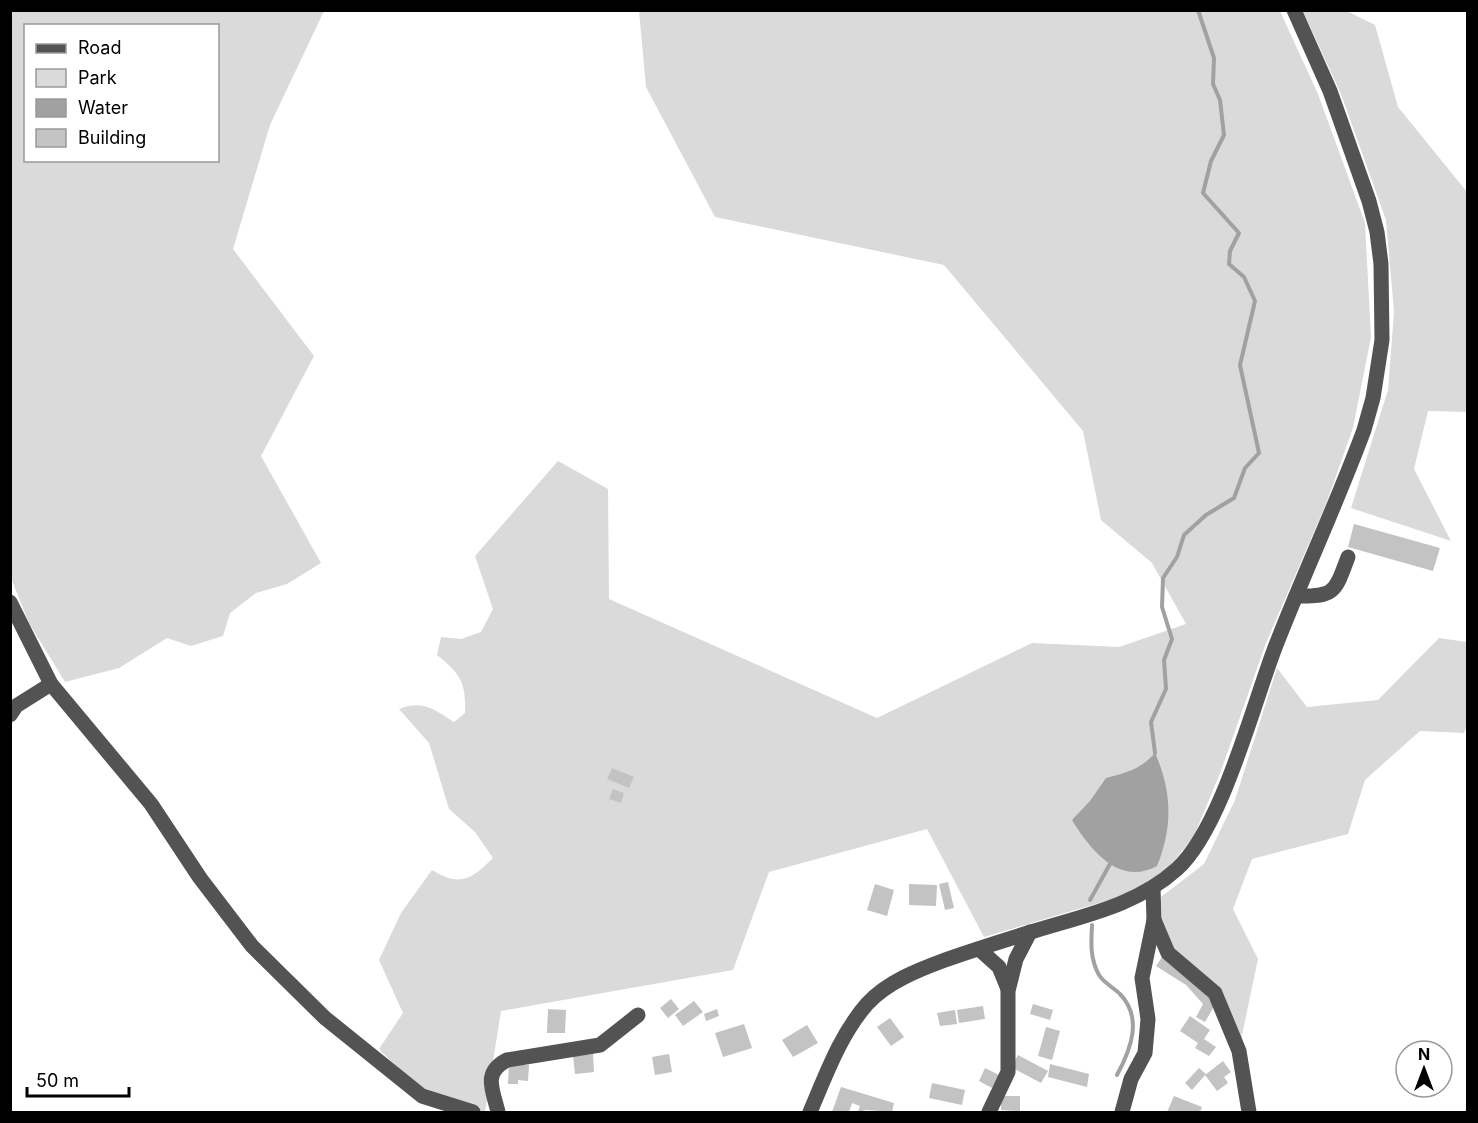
<svg xmlns="http://www.w3.org/2000/svg" width="1478" height="1123" viewBox="0 0 1478 1123" font-family="Inter,sans-serif">
  <rect width="100%" height="100%" fill="#fff"/>
  <g fill="#dadada" fill-rule="evenodd">
    <path d="M 10,11 L 324,11 L 270,125 L 233,249 L 314,356 L 261,456 L 321,563 L 287,584 L 256,593 L 230,613 L 223,636 L 191,646 L 167,638 L 119,668 L 65,682 L 29,623 L 11,578 ZM 26,26 L 218,26 L 218,160 L 26,160 Z"/>
    <path d="M 639,11 L 1280,11 L 1318,94 L 1365,223 L 1371,337 L 1353,428 L 1326,504 L 1266,643 L 1221,771 L 1194,836 L 1170,866 L 1136,892 L 984,937 L 927,829 L 769,872 L 733,970 L 501,1011 L 485,1112 L 422,1092 L 379,1049 L 403,1013 L 379,960 L 401,913 L 432,870 C 460,887 471,880 493,858 L 475,832 L 449,809 L 429,743 L 399,709 C 423,700 433,709 454,722 L 465,713 C 466,683 461,674 437,655 L 441,637 L 461,639 L 481,632 L 493,609 L 475,556 L 558,461 L 608,489 L 609,599 L 877,718 L 1032,643 L 1119,647 L 1186,624 L 1152,563 L 1101,520 L 1083,431 L 944,265 L 715,217 L 646,87 Z"/>
    <polygon points="1303,11 1347,11 1375,25 1398,107 1467,192 1467,412 1428,411 1414,469 1451,541 1351,508 1388,390 1394,312 1386,220 1341,94"/>
    <polygon points="1439,638 1467,642 1468,723 1464,733 1420,731 1365,780 1348,834 1252,859 1233,909 1258,959 1241,1040 1173,950 1162,922 1161,897 1204,864 1235,800 1277,668 1307,707 1378,700"/>
  </g>
  <path fill="#a1a1a1" d="M 1155,753 C 1172,791 1173,827 1157,866 C 1119,887 1090,849 1072,820 L 1090,801 L 1106,778 C 1126,773 1141,769 1155,753 Z"/>
  <g fill="none" stroke-linecap="round" stroke-linejoin="round">
    <g stroke="#a1a1a1" stroke-width="4">
      <polyline points="1155,753 1151,722 1166,689 1164,660 1172,639 1162,607 1163,578 1177,557 1184,535 1206,515 1234,498 1245,468 1259,453 1240,365 1255,301 1244,277 1229,264 1230,251 1239,233 1203,193 1211,161 1224,135 1220,100 1213,84 1214,58 1198,10"/>
      <polyline points="1090,900 1110,864"/>
      <path d="M 1092,925 C 1091,943 1090,959 1099,975 C 1104,983 1114,988 1120,994 C 1143,1018 1131,1049 1117,1075"/>
    </g>
  </g>
  <g fill="#c3c3c3">
    <polygon points="1354,524 1440,548 1433,571 1348,547"/>
    <polygon points="612,768 634,777 629,788 607,779"/>
    <polygon points="613,789 624,793 621,803 609,799"/>
    <polygon points="948,882 954,908 945,910 939,884"/>
    <polygon points="875,884 894,890 887,916 867,910"/>
    <polygon points="909,884 937,885 936,906 909,905"/>
    <polygon points="1162,957 1216,1003 1205,1022 1196,1017 1203,1004 1186,985 1156,966"/>
    <polygon points="671,999 679,1009 668,1018 660,1008"/>
    <polygon points="694,1001 703,1012 683,1026 675,1015"/>
    <polygon points="1033,1004 1053,1010 1050,1020 1030,1014"/>
    <polygon points="983,1006 985,1019 959,1023 957,1010"/>
    <polygon points="548,1009 566,1010 565,1033 547,1033"/>
    <polygon points="717,1009 719,1016 706,1021 704,1014"/>
    <polygon points="955,1010 957,1024 940,1026 937,1013"/>
    <polygon points="1190,1016 1210,1030 1204,1039 1216,1047 1209,1056 1195,1048 1198,1043 1180,1031"/>
    <polygon points="890,1018 904,1037 891,1046 877,1027"/>
    <polygon points="744,1024 752,1048 723,1057 715,1033"/>
    <polygon points="807,1025 818,1043 793,1057 782,1040"/>
    <polygon points="1046,1027 1060,1031 1052,1060 1038,1056"/>
    <polygon points="593,1054 594,1072 575,1074 573,1056"/>
    <polygon points="669,1054 672,1072 655,1075 652,1057"/>
    <polygon points="1018,1055 1048,1071 1041,1083 1011,1067"/>
    <polygon points="1223,1061 1231,1072 1224,1077 1228,1083 1217,1091 1205,1075"/>
    <polygon points="509,1064 529,1065 528,1081 518,1080 518,1084 508,1084"/>
    <polygon points="1050,1064 1089,1074 1087,1087 1048,1077"/>
    <polygon points="985,1068 999,1075 992,1088 979,1081"/>
    <polygon points="1199,1068 1206,1074 1192,1090 1185,1083"/>
    <polygon points="932,1083 965,1090 962,1105 929,1098"/>
    <polygon points="841,1087 894,1103 892,1112 866,1110 858,1112 860,1106 852,1103 849,1112 832,1112"/>
    <polygon points="1001,1096 1020,1096 1020,1111 1001,1110"/>
    <polygon points="1174,1096 1202,1107 1200,1112 1167,1112"/>
  </g>
  <g fill="none" stroke-linecap="round" stroke-linejoin="round">
    <g stroke="#535353" stroke-width="15">
      <path d="M 1296,596 C 1335,597 1335,592 1348,557"/>
      <polyline points="10,602 51,684 151,804 200,878 252,946 325,1018 422,1096 473,1112"/>
      <polyline points="10,715 16,706 51,684"/>
      <polyline points="1154,920 1168,953 1215,993 1239,1051 1249,1112"/>
      <polyline points="979,949 999,967 1008,989"/>
      <path d="M 498,1112 C 493,1090 482,1073 507,1060 L 600,1045 L 638,1015"/>
      <path d="M 810,1112 C 826,1075 840,1035 867,1004 C 887,982 918,970 945,960 C 973,950 1002,941 1031,932 C 1082,916 1136,906 1177,869 C 1222,828 1253,704 1276,645 C 1304,573 1337,503 1364,430 L 1373,398 L 1382,340 L 1381,264 L 1377,232 L 1369,201 L 1330,91 L 1294,10"/>
      <polyline points="989,1112 1008,1072 1008,991 1016,959 1030,932"/>
      <polyline points="1122,1112 1131,1079 1145,1053 1148,1019 1142,978 1154,920 1153,888"/>
    </g>
  </g>
  <rect width="1478" height="1123" fill="none" stroke="#000000" stroke-width="24"/>
  <rect x="24" y="24" width="195" height="138" fill="#ffffff" stroke="#999999" stroke-width="1.5"/>
  <rect x="36" y="44" width="30" height="9" fill="#535353" stroke="#999999" stroke-width="1.5"/>
  <text x="78" y="54" font-size="18" fill="#000000">Road</text>
  <rect x="36" y="69" width="30" height="18" fill="#dadada" stroke="#999999" stroke-width="1.5"/>
  <text x="78" y="84" font-size="18" fill="#000000">Park</text>
  <rect x="36" y="99" width="30" height="18" fill="#a1a1a1" stroke="#999999" stroke-width="1.5"/>
  <text x="78" y="114" font-size="18" fill="#000000">Water</text>
  <rect x="36" y="129" width="30" height="18" fill="#c3c3c3" stroke="#999999" stroke-width="1.5"/>
  <text x="78" y="144" font-size="18" fill="#000000">Building</text>
  <g transform="translate(1424 1069)"><circle r="28" fill="#ffffff" stroke="#999999" stroke-width="1.5"/>
  <path d="M0-4.5L10 22L0 15L-10 22Z" fill="#000000"/>
  <text y="-9" font-size="16" font-weight="bold" text-anchor="middle" fill="#000000">N</text>
  </g>
  <path d="M27 1087v9h102v-9" fill="none" stroke="#000000" stroke-width="3"/>
  <text x="36" y="1087" font-size="18" fill="#000000" stroke="#ffffff" stroke-width="4.5" paint-order="stroke">50 m</text>
</svg>
